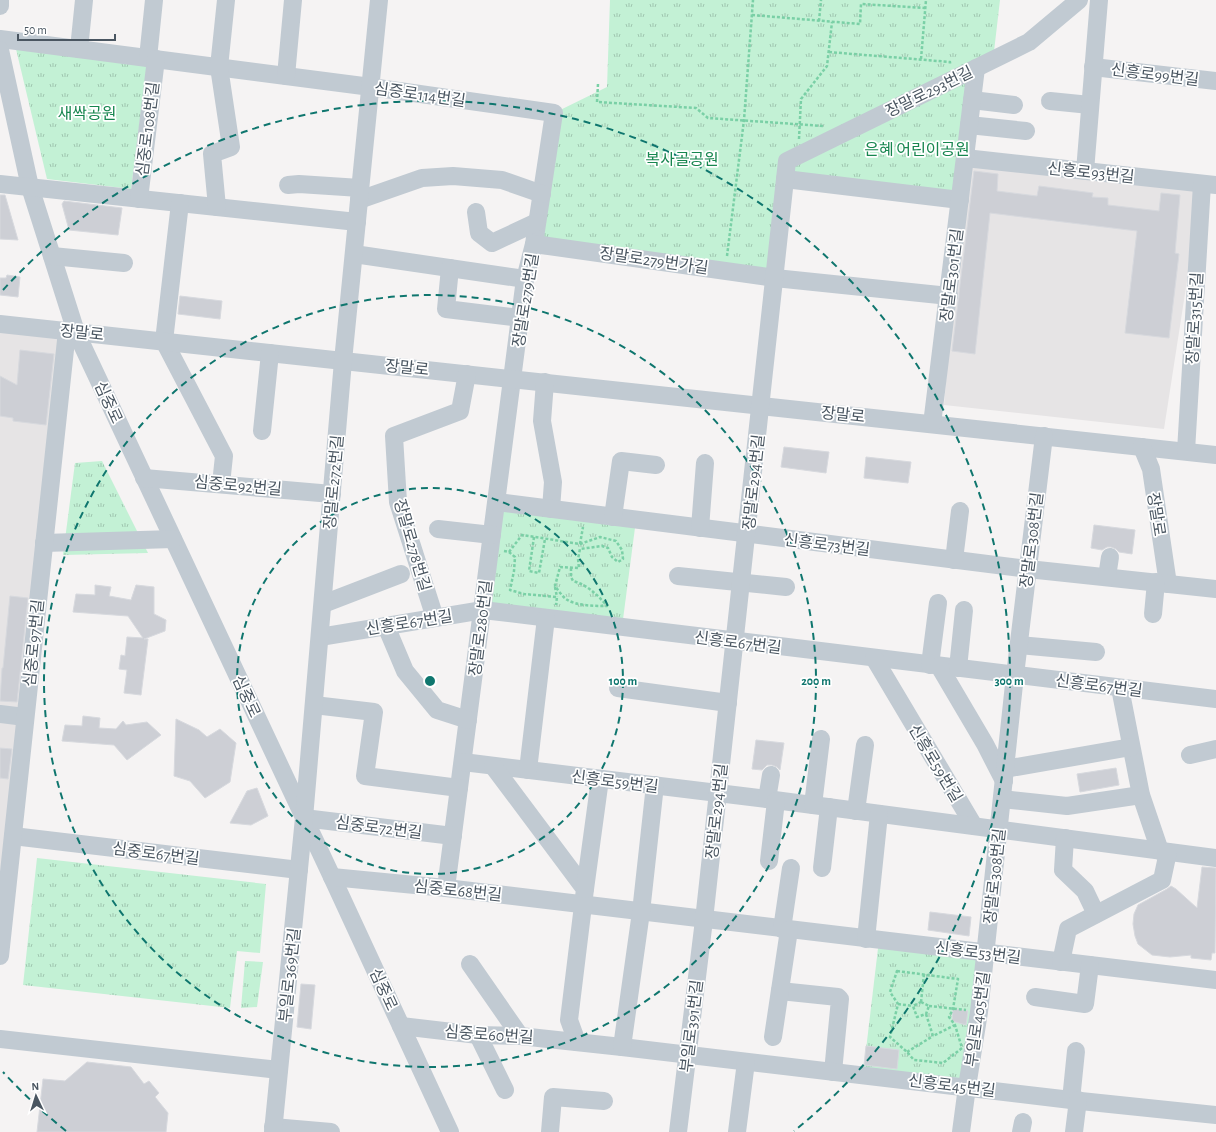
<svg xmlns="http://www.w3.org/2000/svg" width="1216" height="1132" viewBox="0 0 1216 1132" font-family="'Alegreya Sans','Noto Sans KR',sans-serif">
  <defs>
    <pattern id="park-tufts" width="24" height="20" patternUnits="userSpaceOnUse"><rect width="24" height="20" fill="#c3f1d5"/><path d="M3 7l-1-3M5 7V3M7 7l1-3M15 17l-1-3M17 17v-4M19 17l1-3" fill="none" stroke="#a0c6b0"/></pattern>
  </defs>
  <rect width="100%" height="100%" fill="#f5f3f3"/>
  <g fill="#e6e4e5">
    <polygon points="965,158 1202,184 1164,429 944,405"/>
    <polygon points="0,324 67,331 25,717 0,714"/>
    <polygon points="0,717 20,719 0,874"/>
  </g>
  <g fill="url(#park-tufts)">
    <polygon points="610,0 1000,0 993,60 787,161 775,278 534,244 554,113 607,87"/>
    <polygon points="16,49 147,65 131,189 47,179"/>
    <polygon points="969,78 953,194 788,176 792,163"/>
    <polygon points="102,461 148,553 63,555 75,463"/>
    <polygon points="497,502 636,520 622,627 483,610"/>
    <polygon points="37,858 266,884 260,953 237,951 230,1008 23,985"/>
    <polygon points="879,940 985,953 967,1087 863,1075"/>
    <polygon points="245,961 263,962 257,1007 241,1008"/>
  </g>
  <g fill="#cdcfd5" stroke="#d7d9de">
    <polygon points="974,171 998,174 997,191 1037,196 1039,186 1093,193 1092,197 1108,198 1108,205 1159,211 1161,193 1180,195 1175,253 1179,254 1169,338 1125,333 1137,231 990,213 975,354 952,351 958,302 959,297 959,293"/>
    <polygon points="0,195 5,195 18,240 0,239"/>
    <polygon points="64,201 122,208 118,235 69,230 62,204"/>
    <polygon points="7,275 20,277 18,297 0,295 0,278 6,278"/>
    <polygon points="180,296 222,301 220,319 178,314"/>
    <polygon points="20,350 54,354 46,425 13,421 13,418 0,416 0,376 17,385"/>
    <polygon points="784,447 829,452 826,473 781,467"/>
    <polygon points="866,457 911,462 908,483 864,478"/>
    <polygon points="1094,525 1135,530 1132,554 1119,552 1116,549 1111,547 1107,547 1102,550 1091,548"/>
    <polygon points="95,585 111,587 109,596 131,600 136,585 154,587 154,614 166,620 165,631 144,639 148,639 141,695 124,693 127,670 119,669 121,655 125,656 127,637 143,638 128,616 73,612 76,594 95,595"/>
    <polygon points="10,596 28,598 17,702 0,701 2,668 3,668"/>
    <polygon points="83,716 100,718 99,728 116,729 123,721 126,725 147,722 161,735 127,760 114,745 62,741 65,725 82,726"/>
    <polygon points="176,719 199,730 207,737 220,729 236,743 230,782 205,798 190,781 174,776"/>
    <polygon points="756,740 784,743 780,770 777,767 772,765 767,765 762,770 752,769"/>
    <polygon points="0,748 12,749 8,779 0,778"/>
    <polygon points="1116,768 1119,785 1080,792 1077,774"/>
    <polygon points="257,788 268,816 251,825 230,823 247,791"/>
    <polygon points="1202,867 1216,868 1215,953 1212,953 1211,960 1191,958 1191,955 1170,957 1152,955 1138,944 1135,936 1133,924 1134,914 1138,905 1167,889 1171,886 1176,889 1197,908"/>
    <polygon points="930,912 971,917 969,936 928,930"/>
    <polygon points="301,984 315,985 311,1029 297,1027"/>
    <polygon points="953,1009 968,1011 966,1025 952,1021"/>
    <polygon points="866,1046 899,1050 897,1069 864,1065"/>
    <polygon points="87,1062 131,1067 144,1084 149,1081 159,1093 155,1097 168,1113 166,1132 37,1132 43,1079 65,1081"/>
  </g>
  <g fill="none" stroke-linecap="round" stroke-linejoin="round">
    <g stroke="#7ad0a6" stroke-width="2.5" stroke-dasharray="3 2" stroke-linecap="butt">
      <polyline points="752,15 860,24 861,4 925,8"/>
      <polyline points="819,21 821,0"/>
      <polyline points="829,52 950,62 950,64"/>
      <polyline points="921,59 926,0"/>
      <polyline points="598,84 597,102 696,108 708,118 823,126"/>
      <polyline points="799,139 801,99 827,66 832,22"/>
      <polyline points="727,256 744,120 753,0"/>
      <polyline points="534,537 529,571 539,573 545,539"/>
      <polyline points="580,544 583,527"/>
      <polyline points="504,551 509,552 515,557 514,571 510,590 524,594 557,597 556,605"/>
      <path d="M 509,552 L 522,535 L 580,544 L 600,537 L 616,541 L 622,550 L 623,559 L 618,562 L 612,557 L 608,548 L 602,546 L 580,549 L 578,559 L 579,568 L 560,567 L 555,586 C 558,590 562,596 566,599 C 576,606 594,606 607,606 C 597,594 587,585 573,581 L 571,577 L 571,567"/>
      <polyline points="555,587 557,597"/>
      <polygon points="897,971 958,979 953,1009 949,1017 955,1025 962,1048 943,1063 914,1060 907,1052 890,1037 898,1004 890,992"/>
      <polygon points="921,1002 929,1006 926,1014 917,1017 913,1006"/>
      <polyline points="921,1002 924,974"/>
      <polyline points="898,1004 913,1006"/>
      <polyline points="929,1006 966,1010"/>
      <polyline points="926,1014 933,1036 955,1025"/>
      <polyline points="907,1052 933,1036"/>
    </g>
    <g stroke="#c1cad2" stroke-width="18">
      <polyline points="0,6 0,0"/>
      <polyline points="0,39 371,87 554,113 534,244 525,279 446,888"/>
      <polyline points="79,49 84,0"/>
      <polyline points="0,50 30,187 76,332 332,877 450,1132"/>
      <polyline points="148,58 154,0"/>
      <polyline points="1093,67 1216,81"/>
      <polyline points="286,76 293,0"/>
      <polyline points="972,100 1014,105"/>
      <polyline points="1050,101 1090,105"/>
      <polyline points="969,125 1026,131"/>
      <polyline points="965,158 1216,185"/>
      <polyline points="1085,171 1099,0"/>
      <polyline points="785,179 960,200"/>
      <polyline points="0,184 357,222"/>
      <polyline points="288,185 299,184 360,188"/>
      <polyline points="139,199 156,59"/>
      <polyline points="359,200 422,178 453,176 502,180 542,194"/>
      <polyline points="180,203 164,341 224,456 221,484"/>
      <polyline points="217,207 212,154 231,147 219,67 226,0"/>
      <polyline points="476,212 479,233 492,243 537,222"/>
      <polyline points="534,244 775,278 949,296"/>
      <polyline points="354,254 525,279"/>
      <polyline points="52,256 124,263"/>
      <polyline points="450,268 446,309 520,318"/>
      <polyline points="0,324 1216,455"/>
      <polyline points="545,382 542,421 553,482 551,509"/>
      <polyline points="932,424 976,68"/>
      <polyline points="262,431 270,353"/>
      <polyline points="1142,447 1151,469 1168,584"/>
      <polyline points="1186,451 1202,184"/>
      <polyline points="144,478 332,494"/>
      <polyline points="497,502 1028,569 1216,589"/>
      <polyline points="613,517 621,461 656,465"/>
      <polyline points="700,528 705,463"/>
      <polyline points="438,529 492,535"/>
      <polyline points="44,543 173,539"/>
      <polyline points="954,560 960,511"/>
      <polyline points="678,576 786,587"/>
      <polyline points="1107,577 1110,557"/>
      <polyline points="323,604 401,574"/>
      <polyline points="1153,614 1156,582"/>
      <polyline points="435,618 398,502 394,436 460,411 467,374"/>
      <polyline points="386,626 405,671 437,710 468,720"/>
      <polyline points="320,637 483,610 1216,699"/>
      <polyline points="1019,645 1096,652"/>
      <polyline points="874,658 974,826"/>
      <polyline points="930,665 938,603"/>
      <polyline points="939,666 985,744 1004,781"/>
      <polyline points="958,668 964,610"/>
      <polyline points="618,688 728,703"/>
      <polyline points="1120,688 1141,795 1160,851"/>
      <polyline points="314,705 374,712 365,776 459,788"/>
      <polyline points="0,714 25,717"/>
      <polyline points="1190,755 1216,749"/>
      <polyline points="463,762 767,799 1216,858"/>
      <polyline points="493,766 585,889 569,1020 577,1042"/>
      <polyline points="1005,769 1131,747"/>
      <polyline points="528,770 546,618"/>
      <polyline points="767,799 771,775"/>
      <polyline points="1002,799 1067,806 1141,795"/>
      <polyline points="813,805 821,739"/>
      <polyline points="856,811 865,745"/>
      <polyline points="304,818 453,836"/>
      <polyline points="13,836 299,870"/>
      <polyline points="1065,838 1063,870 1085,891 1096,914"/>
      <polyline points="769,861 776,801"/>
      <polyline points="822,868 829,807"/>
      <polyline points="332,877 446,888 1216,980"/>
      <polyline points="585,889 600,779"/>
      <polyline points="782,929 791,868"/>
      <polyline points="866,939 879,814"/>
      <polyline points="0,956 67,331"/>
      <polyline points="1061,962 1068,929 1162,880 1168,852"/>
      <polyline points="470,964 520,1036"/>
      <polyline points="780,991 838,997 840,999 833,1072"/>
      <polyline points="1035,997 1085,1004 1090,965"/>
      <polyline points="401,1026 478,1035 520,1036 622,1047 1071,1100 1216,1115"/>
      <polyline points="478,1035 505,1090"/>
      <polyline points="773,1037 789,930"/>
      <polyline points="0,1039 279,1070"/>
      <polyline points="622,1047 641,912 655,785"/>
      <polyline points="1071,1100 1076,1051"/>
      <polyline points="273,1127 331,1132"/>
      <polyline points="273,1132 304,818 343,361 379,0"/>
      <polyline points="550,1132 553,1097 604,1101"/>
      <polyline points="678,1132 704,920 787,161 1029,42 1079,0"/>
      <polyline points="737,1132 746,1062"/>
      <polyline points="961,1132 967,1087 979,1012 1015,675 1044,436"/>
      <polyline points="1021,1132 1023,1122"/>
      <polyline points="1074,1132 1078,1100"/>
    </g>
  </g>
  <g fill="none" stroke="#0f766e" stroke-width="2" stroke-dasharray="7 5">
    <circle cx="430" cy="681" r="193"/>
    <circle cx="430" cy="681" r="386"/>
    <path d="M66 1131A579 579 0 0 1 3 1072M3 290A579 579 0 1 1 794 1131"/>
  </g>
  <g text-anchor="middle" stroke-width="3.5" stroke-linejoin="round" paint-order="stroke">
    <g font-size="16" fill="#4a5661" stroke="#fff">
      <text transform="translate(1155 74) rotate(7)" y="6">신흥로99번길</text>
      <text transform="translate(929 91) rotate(-26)" y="6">장말로293번길</text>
      <text transform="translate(420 94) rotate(8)" y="6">심중로114번길</text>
      <text transform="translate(147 129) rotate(-83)" y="6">심중로108번길</text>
      <text transform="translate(1091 172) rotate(6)" y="6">신흥로93번길</text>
      <text transform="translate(654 260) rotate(8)" y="6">장말로279번가길</text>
      <text transform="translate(951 275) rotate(-83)" y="6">장말로301번길</text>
      <text transform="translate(525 300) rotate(-81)" y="6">장말로279번길</text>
      <text transform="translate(1194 318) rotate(-87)" y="6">장말로315번길</text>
      <text transform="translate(82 332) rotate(6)" y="6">장말로</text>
      <text transform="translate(407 367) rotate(6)" y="6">장말로</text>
      <text transform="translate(109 402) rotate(65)" y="6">심중로</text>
      <text transform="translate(843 414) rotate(6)" y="6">장말로</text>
      <text transform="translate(333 482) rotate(-85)" y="6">장말로272번길</text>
      <text transform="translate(753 482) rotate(-84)" y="6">장말로294번길</text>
      <text transform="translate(238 485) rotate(5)" y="6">심중로92번길</text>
      <text transform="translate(1157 514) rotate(81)" y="6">장말로</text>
      <text transform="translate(1031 540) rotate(-83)" y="6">장말로308번길</text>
      <text transform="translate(827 544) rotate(7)" y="6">신흥로73번길</text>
      <text transform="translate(413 545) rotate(74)" y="6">장말로278번길</text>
      <text transform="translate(409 622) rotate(-9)" y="6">신흥로67번길</text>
      <text transform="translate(480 628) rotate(-83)" y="6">장말로280번길</text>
      <text transform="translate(738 642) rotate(7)" y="6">신흥로67번길</text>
      <text transform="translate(33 643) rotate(-84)" y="6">심중로97번길</text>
      <text transform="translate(1099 685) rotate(7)" y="6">신흥로67번길</text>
      <text transform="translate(247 696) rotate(65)" y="6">심중로</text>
      <text transform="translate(936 763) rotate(59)" y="6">신흥로59번길</text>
      <text transform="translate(615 781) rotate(7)" y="6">신흥로59번길</text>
      <text transform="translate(716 811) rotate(-84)" y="6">장말로294번길</text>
      <text transform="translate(379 827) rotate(7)" y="6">심중로72번길</text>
      <text transform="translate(156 853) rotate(7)" y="6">심중로67번길</text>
      <text transform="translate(994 876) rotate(-84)" y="6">장말로308번길</text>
      <text transform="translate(458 890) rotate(6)" y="6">심중로68번길</text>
      <text transform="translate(978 952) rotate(7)" y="6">신흥로53번길</text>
      <text transform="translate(289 975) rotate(-84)" y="6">부일로369번길</text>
      <text transform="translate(384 989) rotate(65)" y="6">심중로</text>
      <text transform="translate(977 1019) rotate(-82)" y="6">부일로405번길</text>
      <text transform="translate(691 1026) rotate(-83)" y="6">부일로391번길</text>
      <text transform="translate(489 1034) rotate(4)" y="6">심중로60번길</text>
      <text transform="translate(952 1085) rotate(7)" y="6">신흥로45번길</text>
    </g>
    <g font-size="16" fill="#17864f" stroke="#fff">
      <text x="87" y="119">새싹공원</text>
      <text x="917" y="155">은혜 어린이공원</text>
      <text x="682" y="165">복사골공원</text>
    </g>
  </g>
  <circle cx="430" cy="681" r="6" fill="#0f766e" stroke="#fff" stroke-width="2"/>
  <g font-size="12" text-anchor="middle" font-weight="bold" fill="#0f766e" stroke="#fff" stroke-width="3.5" stroke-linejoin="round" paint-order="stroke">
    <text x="623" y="685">100 m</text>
    <text x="816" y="685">200 m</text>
    <text x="1009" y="685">300 m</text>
  </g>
  <g transform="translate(36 1096) rotate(356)" stroke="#ffffff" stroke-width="3" paint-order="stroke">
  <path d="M0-3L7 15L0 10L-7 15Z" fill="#4a5661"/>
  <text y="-6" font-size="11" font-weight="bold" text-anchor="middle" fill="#4a5661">N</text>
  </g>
  <path d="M18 34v6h97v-6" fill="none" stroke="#4a5661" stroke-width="2"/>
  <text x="24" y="34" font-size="12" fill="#4a5661" stroke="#ffffff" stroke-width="3" paint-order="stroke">50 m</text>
</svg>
